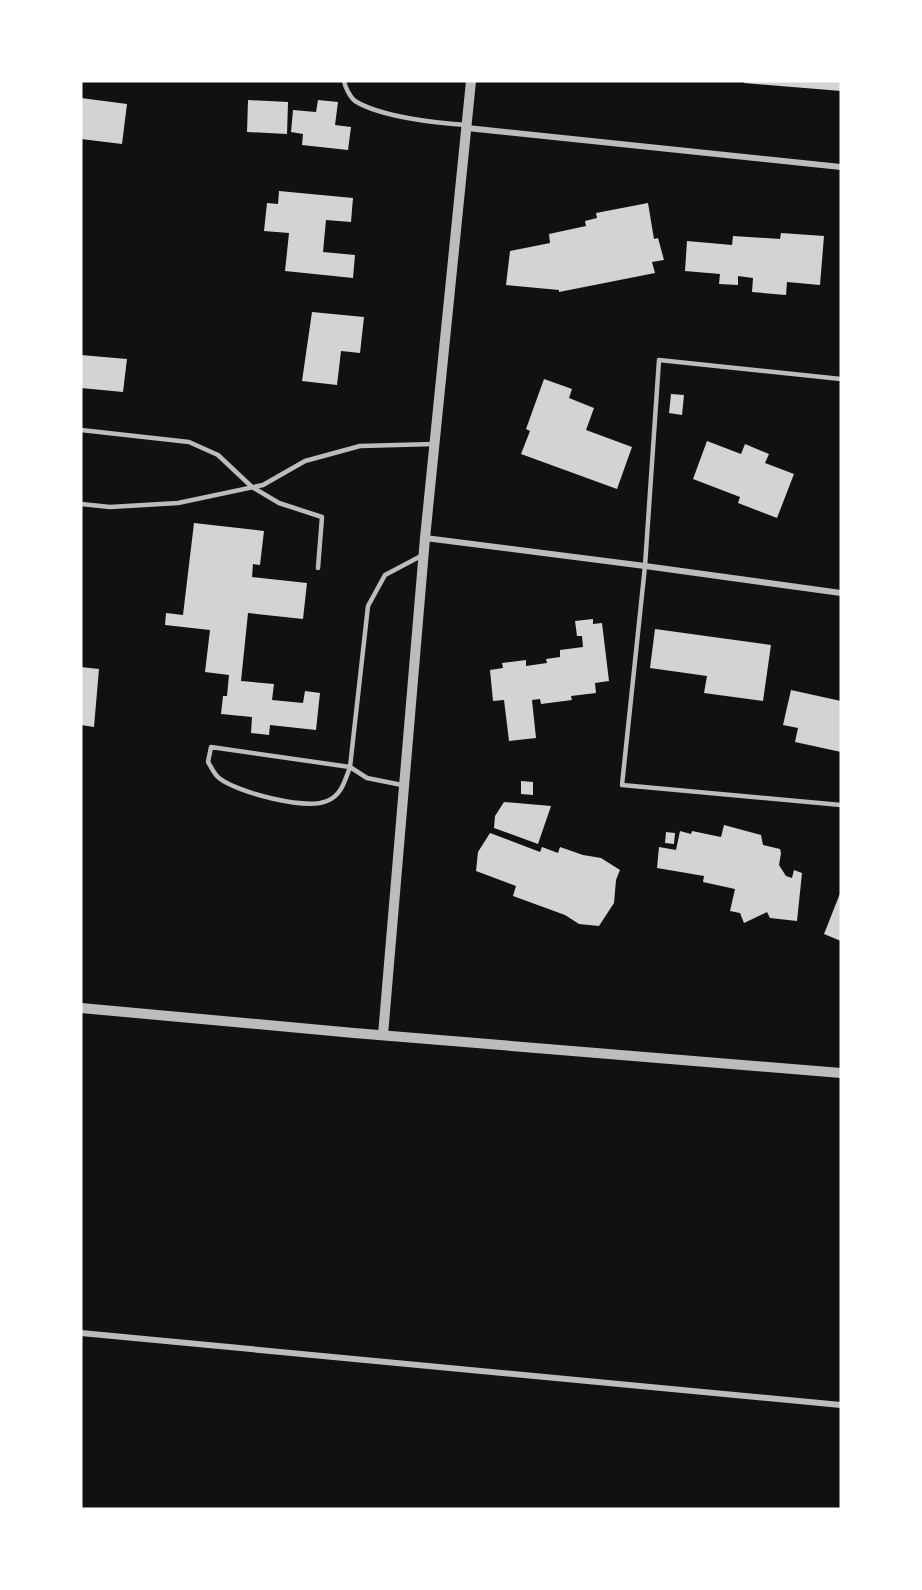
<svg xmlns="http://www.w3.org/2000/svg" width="922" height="1590" viewBox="0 0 922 1590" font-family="Manrope,sans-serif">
  <rect width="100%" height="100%" fill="#111"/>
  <g fill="#d3d3d3">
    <polygon points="744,81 841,81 841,91 744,83"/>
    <polygon points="81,98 127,104 122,144 81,139"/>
    <polygon points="248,100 288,102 287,134 247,132"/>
    <polygon points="318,100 338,102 335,125 351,127 348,150 302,145 303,134 291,132 293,110 316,112"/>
    <polygon points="279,191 353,198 351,222 326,220 323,252 355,255 353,278 285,271 289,233 264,231 267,203 278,204"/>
    <polygon points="648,203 654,239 658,238 664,260 652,262 655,273 559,292 559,290 506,285 510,251 550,243 549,234 586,226 585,221 597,218 596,213"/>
    <polygon points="781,233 824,236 820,285 787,282 786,295 752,292 753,278 738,276 738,285 719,284 720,274 685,271 687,241 732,245 733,236 780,239"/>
    <polygon points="312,312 364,317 360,353 341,351 337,385 302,381"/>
    <polygon points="81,355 127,359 123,392 81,388"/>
    <polygon points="544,379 572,389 569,398 594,408 586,430 632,447 617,489 521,454 530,431 526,429"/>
    <polygon points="671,394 684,395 682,415 669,413"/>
    <polygon points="707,441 741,454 745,444 769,454 765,463 794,474 777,518 738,503 740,497 693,479"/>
    <polygon points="194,523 264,531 260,565 253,564 252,577 307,583 303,619 248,613 241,681 274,684 272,700 303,703 305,691 320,693 316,730 270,725 269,735 251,733 252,717 221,714 223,696 227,696 229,675 205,672 210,630 165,625 166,613 183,615"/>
    <polygon points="593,619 593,624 602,623 609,681 595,683 596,693 571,696 572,700 541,704 540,699 532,700 536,738 509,741 504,700 493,701 490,670 503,668 502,663 526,660 526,666 547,663 546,659 560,657 560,650 583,647 582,636 577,636 575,621"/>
    <polygon points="655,629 771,645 763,701 704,693 707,676 650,668"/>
    <polygon points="81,667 99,669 94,727 81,725"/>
    <polygon points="791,690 841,701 841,752 795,742 798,728 783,725"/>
    <polygon points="521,781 533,782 533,795 521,794"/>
    <polygon points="504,802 551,806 538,844 494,828 495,816"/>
    <polygon points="724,825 761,835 763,845 780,849 781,853 779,865 786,876 792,878 794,870 802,873 797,921 770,918 767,912 744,923 740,913 730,911 735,889 703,882 704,876 657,868 659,847 676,850 680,831 691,834 692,831 721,837"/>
    <polygon points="666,832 675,833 674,844 665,843"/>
    <polygon points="490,833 540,852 542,847 558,853 560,847 583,855 601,858 620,870 616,880 614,903 599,926 579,924 565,915 513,896 516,886 476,871 478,852"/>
    <polygon points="841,891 841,941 824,934"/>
  </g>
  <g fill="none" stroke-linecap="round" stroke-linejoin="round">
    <g stroke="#bcbcbc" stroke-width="4.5">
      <path d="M 344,81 C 345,87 350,97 355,101 C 381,117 436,123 466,125"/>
      <polyline points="841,379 659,360 645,566 622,785 841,805"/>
      <polyline points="81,430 189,442 218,455 252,487 279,503 322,517 318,568"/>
      <polyline points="81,504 110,507 178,503 263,485 305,461 360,446 434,444"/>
      <path d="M 211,747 L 350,767 C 345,780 342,795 327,801 C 306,810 238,793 219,778 C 214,774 212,768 208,762 Z"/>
      <polyline points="402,785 367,778 350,767 368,606 385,575 421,556"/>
    </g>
    <g stroke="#bcbcbc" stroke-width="6">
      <polyline points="467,128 841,167"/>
      <polyline points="425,538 645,566 841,593"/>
      <polyline points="81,1333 841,1405"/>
    </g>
    <g stroke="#bcbcbc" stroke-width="10">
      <polyline points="81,1008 354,1033 841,1073"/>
      <polyline points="383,1035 425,538 471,81"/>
    </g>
  </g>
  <rect width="922" height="1590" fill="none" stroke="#ffffff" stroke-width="165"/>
</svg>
